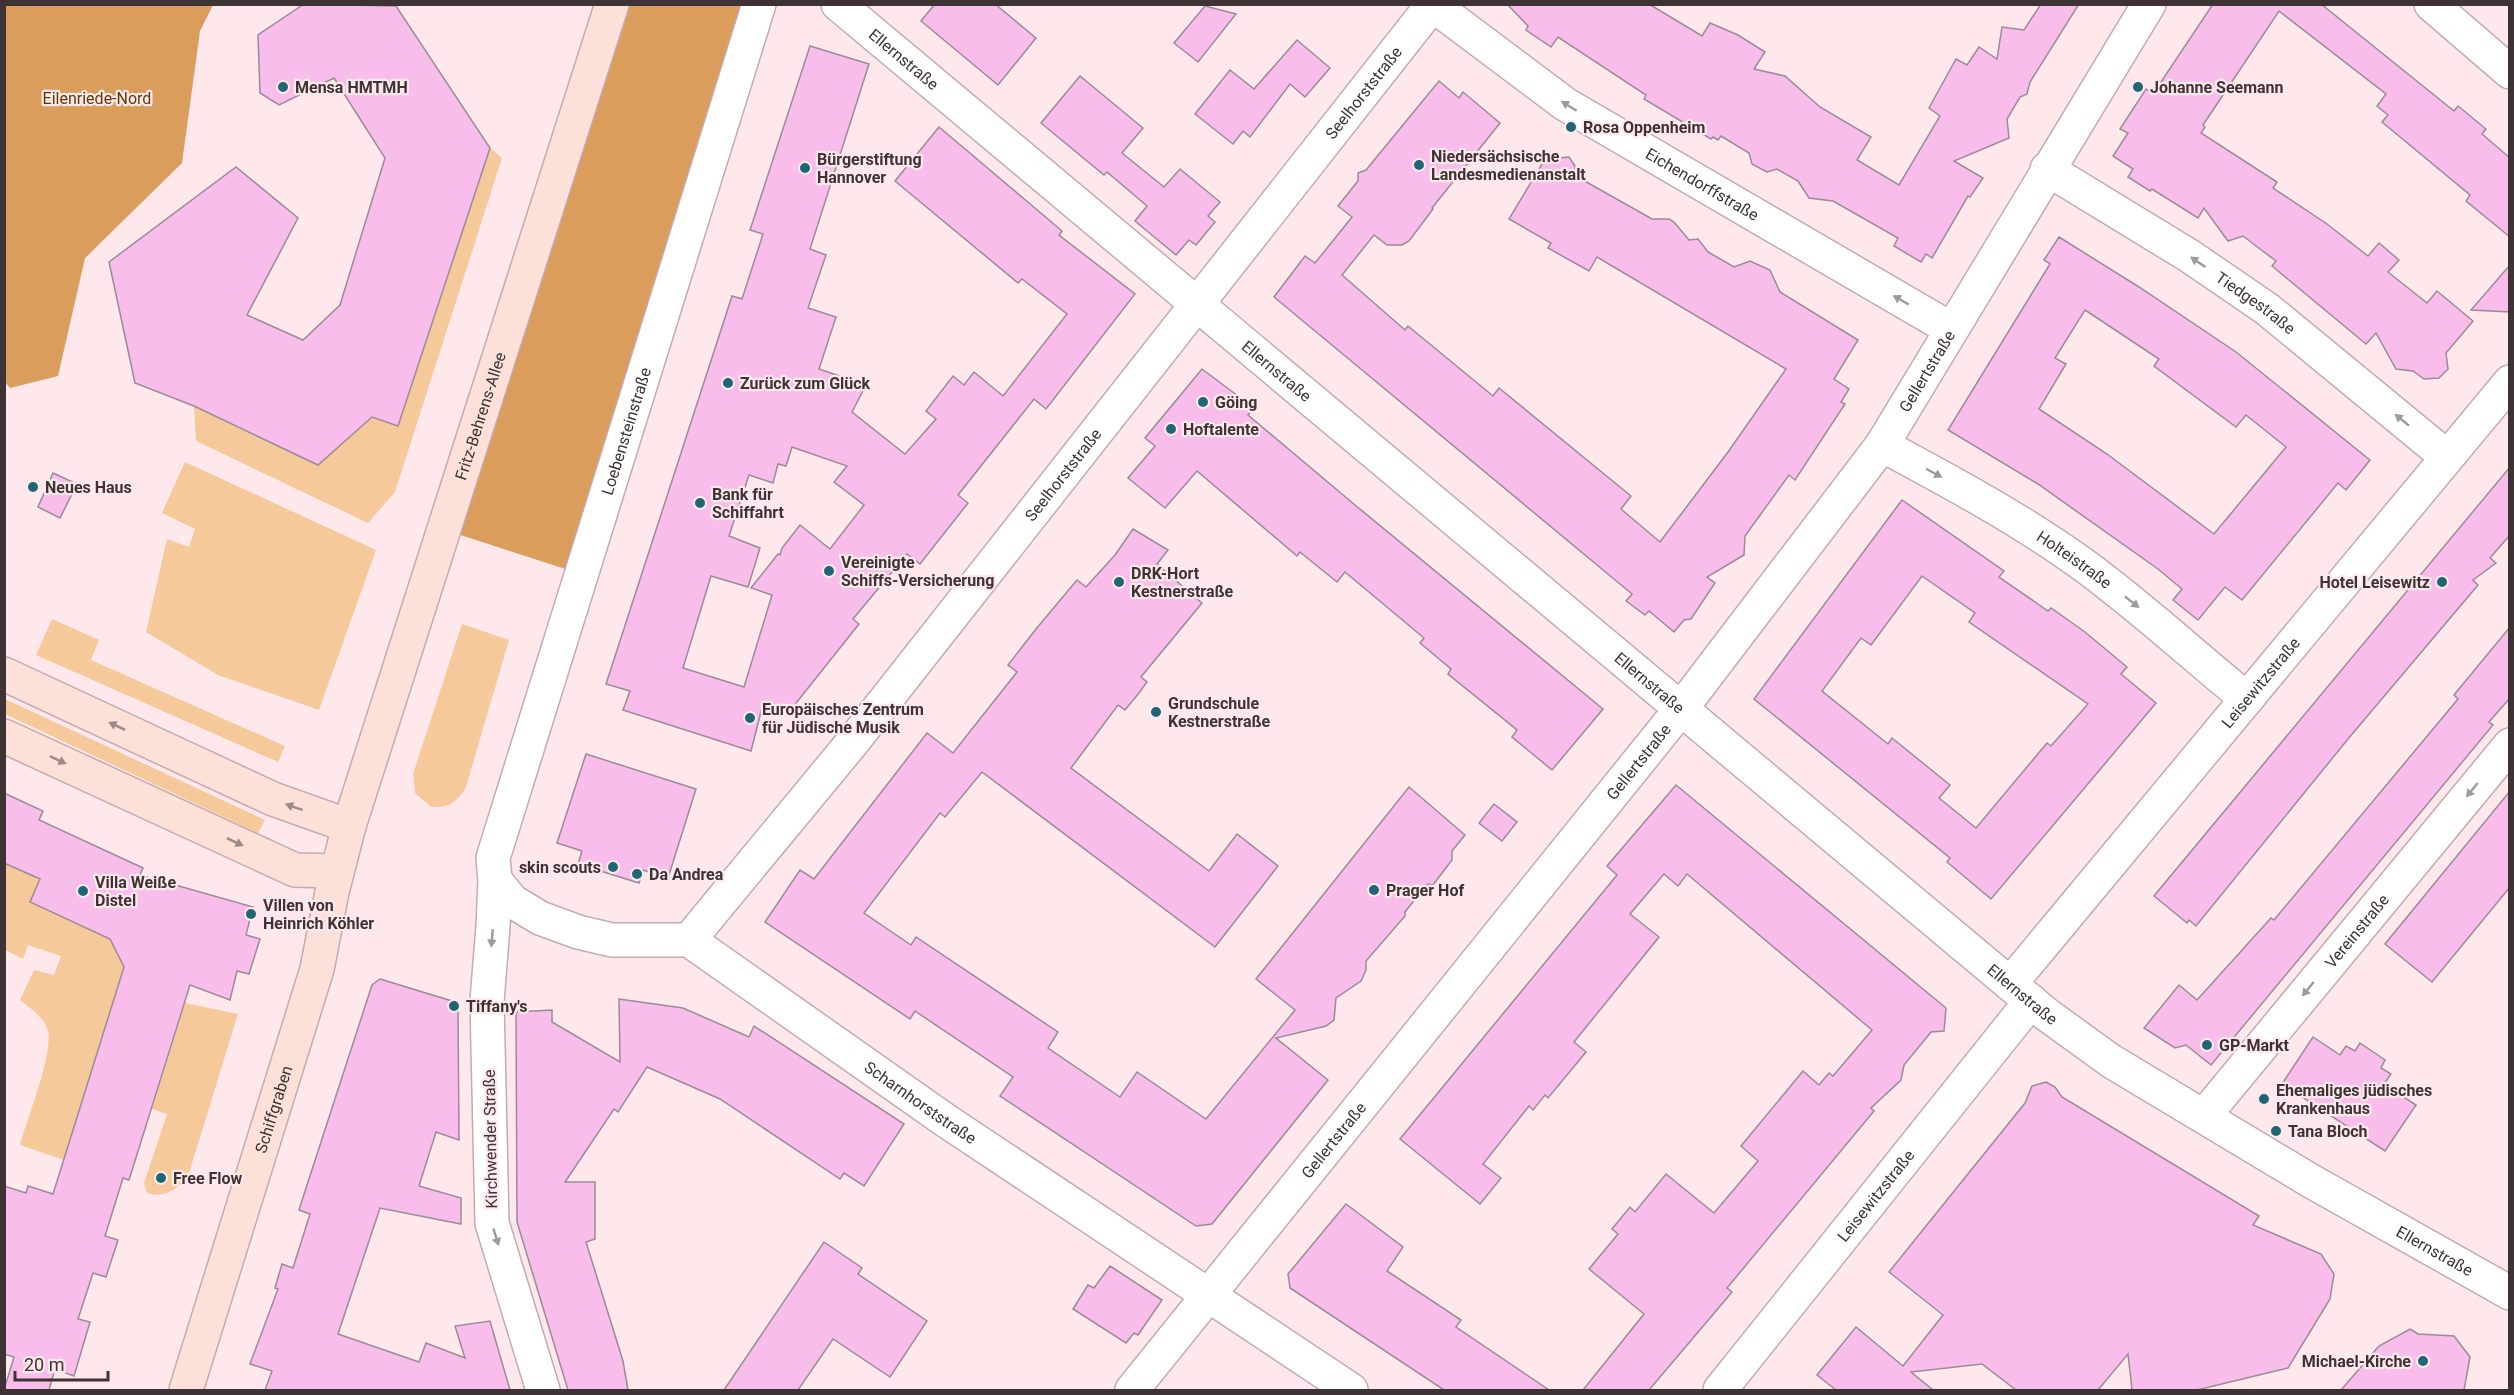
<svg xmlns="http://www.w3.org/2000/svg" width="2514" height="1395" viewBox="0 0 2514 1395" font-family="Roboto,sans-serif">
  <rect width="100%" height="100%" fill="#fee8ec"/>
  <g fill="#f6c99b">
    <polygon points="490,148 502,158 395,492 368,523 196,441 194,406 318,465 372,417 398,426"/>
    <polygon points="185,462 376,550 319,710 218,675 146,632 167,539 189,547 195,529 162,513"/>
    <polygon points="52,619 99,640 91,660 285,746 278,762 36,655"/>
    <path d="M 462,624 L 509,640 L 466,787 C 457,803 448,808 431,807 L 415,793 L 413,774 Z"/>
    <polygon points="5,699 265,820 258,833 5,714"/>
    <path d="M 20,862 L 39,881 L 30,902 L 110,939 L 134,969 L 119,983 L 64,1160 L 20,1145 C 27,1119 53,1055 48,1031 C 45,1018 30,1008 20,1000 L 34,970 L 54,975 L 61,956 L 28,945 L 23,959 L 5,950 L 5,863 Z"/>
    <path d="M 185,1003 L 238,1014 L 189,1173 C 180,1188 165,1199 147,1193 L 144,1183 L 167,1114 L 152,1109 Z"/>
  </g>
  <g fill="#da9d5b">
    <polygon points="5,4 213,5 200,31 182,163 85,258 58,376 10,388 4,381"/>
    <polygon points="612,5 759,5 581,574 445,530"/>
  </g>
  <g fill="#f8bdea" stroke="#9c8a97" stroke-width="1.5" fill-rule="evenodd">
    <polygon points="304,4 396,6 490,148 398,426 372,417 318,465 194,406 135,383 109,262 236,167 298,218 247,315 303,340 340,305 385,158 334,78 279,105 260,93 258,35"/>
    <polygon points="935,4 995,4 1036,38 998,85 921,21"/>
    <polygon points="1507,4 1649,4 1702,36 1710,23 1738,35 1765,52 1754,69 1785,76 1820,107 1871,137 1857,160 1899,185 1940,116 1929,108 1956,59 1967,65 1979,47 1997,59 2002,27 2024,30 2041,4 2079,4 2030,82 2027,94 2020,97 2007,119 2009,138 1954,161 1983,178 1970,197 1968,196 1932,258 1926,254 1921,262 1894,246 1898,238 1833,201 1809,198 1798,181 1777,169 1767,172 1752,164 1749,153 1721,136 1718,140 1713,137 1711,139 1644,99 1646,95 1558,37 1551,47 1526,30 1528,26"/>
    <polygon points="2213,4 2321,4 2454,111 2458,106 2486,129 2482,134 2510,158 2510,237 2466,201 2470,195 2382,122 2388,115 2377,106 2386,94 2279,11 2203,125 2205,127 2201,133 2277,182 2273,188 2327,224 2368,256 2379,243 2399,260 2388,272 2427,303 2437,291 2473,321 2446,353 2448,369 2439,378 2424,379 2413,371 2396,369 2376,333 2366,344 2272,266 2276,261 2256,246 2243,236 2228,241 2204,208 2198,218 2152,189 2150,191 2128,177 2133,169 2113,156 2128,133 2120,129 2146,89 2153,94"/>
    <polygon points="1205,6 1236,14 1198,62 1174,43"/>
    <polygon points="1297,40 1330,68 1305,97 1290,84 1250,137 1243,131 1233,144 1195,114 1230,70 1254,89"/>
    <path d="M 810,46 L 869,64 L 810,249 L 826,255 L 808,308 L 836,317 L 819,369 L 866,385 L 852,412 L 905,454 L 936,419 L 926,411 L 953,376 L 964,385 L 974,372 L 1003,396 L 1067,314 L 1022,279 L 1018,283 L 895,181 L 939,127 L 1062,231 L 1059,235 L 1135,294 L 1046,409 L 1034,399 L 958,495 L 968,503 L 920,564 L 907,554 L 853,619 L 859,624 L 789,712 L 763,704 L 751,751 L 623,710 L 630,691 L 606,684 L 732,296 L 742,299 L 763,234 L 750,230 ZM 792,447 L 847,466 L 834,482 L 864,505 L 830,549 L 800,525 L 782,548 L 780,555 L 778,554 L 751,588 L 772,595 L 744,687 L 683,668 L 711,576 L 748,587 L 760,548 L 729,536 L 749,475 L 773,483 L 778,464 L 786,466 Z"/>
    <polygon points="1080,76 1143,128 1122,153 1164,187 1180,169 1220,202 1208,216 1215,222 1196,245 1189,240 1176,255 1135,221 1147,206 1107,172 1104,175 1041,123"/>
    <polygon points="1439,81 1459,98 1463,92 1500,123 1432,208 1433,209 1409,241 1402,245 1387,245 1374,235 1342,275 1405,330 1408,326 1493,396 1499,388 1631,496 1621,509 1660,542 1728,452 1786,369 1597,257 1589,271 1548,248 1551,243 1509,219 1545,159 1569,157 1575,166 1574,175 1652,219 1669,219 1674,222 1689,240 1698,239 1708,252 1734,267 1750,261 1770,270 1780,292 1858,340 1834,379 1849,389 1841,402 1845,404 1795,480 1789,475 1745,536 1744,555 1707,577 1715,583 1691,619 1684,620 1674,632 1649,611 1645,615 1626,601 1632,594 1274,297 1305,256 1315,263 1352,217 1338,206 1358,181 1358,173 1366,170"/>
    <path d="M 2059,237 L 2139,287 L 2236,352 L 2370,460 L 2346,490 L 2338,483 L 2242,600 L 2225,587 L 2198,620 L 2173,600 L 2182,589 L 2158,569 L 2038,484 L 1948,430 L 2050,264 L 2044,260 ZM 2085,310 L 2159,359 L 2154,366 L 2236,427 L 2246,415 L 2286,447 L 2214,534 L 2107,454 L 2039,409 L 2066,364 L 2055,358 Z"/>
    <polygon points="2510,265 2510,312 2471,310"/>
    <polygon points="1202,369 1254,408 1248,415 1355,505 1603,709 1552,770 1512,737 1517,730 1448,674 1451,669 1420,643 1424,638 1345,572 1337,582 1300,552 1297,556 1197,471 1165,508 1128,478 1155,446 1145,438"/>
    <polygon points="2510,467 2510,535 2490,558 2496,563 2473,580 2478,585 2348,739 2196,926 2189,920 2187,923 2154,896"/>
    <polygon points="53,473 77,484 60,518 38,507"/>
    <path d="M 1902,500 L 2004,571 L 1999,577 L 2048,611 L 2051,608 L 2085,632 L 2127,667 L 2121,674 L 2156,703 L 1991,899 L 1947,862 L 1950,858 L 1754,699 ZM 1922,576 L 1975,613 L 1969,622 L 2088,704 L 2051,746 L 2047,743 L 1976,828 L 1939,798 L 1950,785 L 1892,738 L 1888,744 L 1822,691 L 1861,638 L 1871,645 Z"/>
    <polygon points="1133,529 1168,550 1157,564 1202,603 1141,677 1147,682 1139,693 1125,710 1118,705 1071,768 1209,871 1237,834 1278,866 1215,947 982,772 945,817 940,813 864,913 911,945 916,937 1058,1032 1048,1048 1120,1097 1137,1072 1206,1119 1295,1010 1256,979 1409,787 1465,835 1452,851 1452,860 1433,885 1428,884 1416,898 1405,912 1405,916 1366,961 1366,970 1361,981 1336,998 1334,1020 1326,1026 1276,1038 1328,1080 1212,1224 1196,1226 1000,1096 1013,1077 915,1011 910,1019 765,922 800,870 814,879 927,733 953,753 1017,672 1008,665 1036,629 1077,580 1086,587 1115,555"/>
    <polygon points="2510,627 2510,698 2489,722 2493,725 2211,1065 2186,1045 2175,1048 2144,1028 2179,985 2197,1000 2271,918 2274,920 2458,699 2454,695"/>
    <polygon points="586,754 696,789 668,878 643,870 639,883 578,864 582,851 557,843"/>
    <polygon points="1676,785 1946,1008 1944,1031 1931,1032 1904,1065 1901,1080 1871,1108 1874,1111 1727,1288 1732,1292 1649,1390 1583,1390 1644,1314 1589,1269 1618,1234 1612,1229 1630,1207 1635,1212 1666,1174 1714,1213 1758,1161 1741,1146 1803,1071 1819,1085 1829,1073 1833,1076 1872,1030 1687,874 1678,886 1664,874 1630,914 1659,937 1574,1042 1586,1052 1548,1098 1545,1095 1533,1110 1529,1106 1483,1164 1501,1178 1480,1204 1400,1139 1617,875 1607,866"/>
    <polygon points="2510,791 2510,887 2432,982 2385,944"/>
    <polygon points="4,793 43,811 39,820 143,868 140,875 253,907 246,935 260,939 249,974 237,971 230,1000 190,985 129,1180 123,1178 105,1236 118,1240 106,1277 93,1273 78,1319 90,1322 74,1376 55,1369 49,1390 4,1390 14,1357 4,1354 4,1186 26,1193 28,1186 53,1194 124,967 110,939 30,902 40,879 4,863"/>
    <polygon points="1494,804 1517,822 1502,841 1479,823"/>
    <polygon points="380,979 452,1001 458,1009 459,1140 436,1132 419,1186 461,1198 461,1224 380,1208 338,1334 419,1362 426,1343 465,1358 455,1326 490,1321 510,1390 265,1390 272,1371 250,1364 278,1289 275,1288 282,1264 293,1268 310,1214 299,1210 307,1185 372,985"/>
    <polygon points="619,999 683,1008 749,1037 754,1026 904,1124 864,1186 844,1173 840,1179 720,1099 647,1067 618,1112 614,1109 565,1182 595,1182 595,1239 586,1242 623,1361 628,1390 568,1390 517,1222 516,1012 552,1010 552,1022 620,1062"/>
    <polygon points="2313,1037 2340,1055 2346,1046 2355,1051 2360,1043 2385,1060 2381,1068 2391,1074 2384,1084 2416,1105 2385,1151 2282,1084"/>
    <polygon points="2046,1082 2055,1087 2062,1097 2259,1216 2253,1225 2321,1254 2334,1274 2330,1299 2288,1368 2197,1390 2132,1390 2128,1354 2098,1390 2016,1390 1982,1364 1911,1372 1933,1390 1836,1390 1817,1375 1856,1327 1903,1366 1943,1315 1889,1272 2025,1103 2032,1086"/>
    <polygon points="1346,1204 1403,1247 1387,1271 1461,1320 1456,1327 1549,1390 1444,1390 1290,1288 1288,1274"/>
    <polygon points="824,1242 862,1268 858,1274 927,1321 890,1377 833,1339 798,1390 724,1390"/>
    <polygon points="1110,1266 1162,1300 1138,1335 1134,1333 1126,1343 1073,1309 1088,1285 1094,1288"/>
    <polygon points="2410,1329 2418,1334 2454,1336 2470,1357 2464,1390 2341,1390 2379,1346"/>
  </g>
  <g fill="none" stroke-linecap="round" stroke-linejoin="round">
    <defs>
      <g id="street">
        <path id="s1" d="M 838,4 L 2046,1014 L 2111,1061 L 2311,1181 L 2510,1293"/>
        <polyline points="2431,4 2510,72"/>
        <path id="s2" d="M 1433,5 L 1565,104 L 1951,329"/>
        <path id="s3" d="M 2047,169 L 2188,255 L 2267,309 L 2447,457"/>
        <path id="s4" d="M 1882,445 C 1949,481 2016,517 2078,561 C 2137,603 2190,653 2247,699"/>
        <path id="s5" d="M 495,880 L 512,901 L 540,918 L 578,932 L 612,940 L 689,940 L 945,1120 L 1351,1390"/>
        <path id="s6" d="M 689,940 L 851,744 L 1433,4"/>
        <path id="s7" d="M 2010,984 L 2510,382"/>
        <path id="s8" d="M 2204,1116 L 2510,745"/>
        <path id="s9" d="M 543,1390 L 492,1223 L 487,1001 L 493,926 L 495,880 L 493,858 L 759,4"/>
        <path id="s10" d="M 1132,1390 L 1680,710 L 1882,445 L 2149,4"/>
        <path id="s11" d="M 1720,1390 L 2031,1001"/>
      </g>
      <g id="secondary">
        <polyline points="4,674 273,799 349,826"/>
        <polyline points="4,736 295,870 337,871"/>
        <path id="s12" d="M 186,1390 L 317,969 L 332,892 L 349,826 L 612,4"/>
      </g>
    </defs>
    <use href="#street" stroke="#c4abb0" stroke-width="36"/>
    <use href="#secondary" stroke="#c4abb0" stroke-width="36"/>
    <use href="#street" stroke="#fff" stroke-width="33"/>
    <use href="#secondary" stroke="#fde0d8" stroke-width="33"/>
  </g>
  <defs><path id="oneway-solid" d="M-6-.8H1V-3.2L6.5 0L1 3.2V.8H-6Z" transform="scale(1.5)"/></defs>
  <g fill="#9e999a">
    <use href="#oneway-solid" transform="translate(1569 106) rotate(-148)"/>
    <use href="#oneway-solid" transform="translate(2198 262) rotate(-146)"/>
    <use href="#oneway-solid" transform="translate(1901 300) rotate(-150)"/>
    <use href="#oneway-solid" transform="translate(2402 420) rotate(-141)"/>
    <use href="#oneway-solid" transform="translate(1934 473) rotate(28)"/>
    <use href="#oneway-solid" transform="translate(2132 602) rotate(38)"/>
    <use href="#oneway-solid" transform="translate(2472 790) rotate(129)"/>
    <use href="#oneway-solid" transform="translate(492 938) rotate(95)"/>
    <use href="#oneway-solid" transform="translate(2308 989) rotate(129)"/>
    <use href="#oneway-solid" transform="translate(496 1237) rotate(73)"/>
  </g>
  <g fill="#9d8a86">
    <use href="#oneway-solid" transform="translate(117 726) rotate(-155)"/>
    <use href="#oneway-solid" transform="translate(58 760) rotate(25)"/>
    <use href="#oneway-solid" transform="translate(294 807) rotate(-161)"/>
    <use href="#oneway-solid" transform="translate(235 842) rotate(25)"/>
  </g>
  <g fill="#1e6674" stroke="#fee8ec" stroke-width="2">
    <circle cx="283" cy="87" r="6"/>
    <circle cx="2138" cy="87" r="6"/>
    <circle cx="1571" cy="127" r="6"/>
    <circle cx="1419" cy="165" r="6"/>
    <circle cx="805" cy="168" r="6"/>
    <circle cx="728" cy="383" r="6"/>
    <circle cx="1203" cy="402" r="6"/>
    <circle cx="1171" cy="429" r="6"/>
    <circle cx="33" cy="487" r="6"/>
    <circle cx="700" cy="503" r="6"/>
    <circle cx="829" cy="571" r="6"/>
    <circle cx="1119" cy="582" r="6"/>
    <circle cx="2442" cy="582" r="6"/>
    <circle cx="1156" cy="712" r="6"/>
    <circle cx="750" cy="718" r="6"/>
    <circle cx="613" cy="867" r="6"/>
    <circle cx="637" cy="874" r="6"/>
    <circle cx="1374" cy="890" r="6"/>
    <circle cx="83" cy="891" r="6"/>
    <circle cx="251" cy="914" r="6"/>
    <circle cx="454" cy="1006" r="6"/>
    <circle cx="2207" cy="1045" r="6"/>
    <circle cx="2264" cy="1099" r="6"/>
    <circle cx="2276" cy="1131" r="6"/>
    <circle cx="161" cy="1178" r="6"/>
    <circle cx="2423" cy="1361" r="6"/>
  </g>
  <g text-anchor="middle" stroke-width="4.5" stroke-linejoin="round" paint-order="stroke">
    <g font-size="16" fill="#3d3335" stroke="#fee8ec">
      <text dy="6" stroke="none"><textPath href="#s1" startOffset="86">Ellernstraße</textPath></text>
      <text dy="6" stroke="none"><textPath href="#s6" startOffset="1083">Seelhorststraße</textPath></text>
      <text dy="6" stroke="none"><textPath href="#s2" startOffset="324">Eichendorffstraße</textPath></text>
      <text dy="6" stroke="none"><textPath href="#s3" startOffset="248">Tiedgestraße</textPath></text>
      <text dy="6" stroke="none"><textPath href="#s10" startOffset="1293">Gellertstraße</textPath></text>
      <text dy="6" stroke="none"><textPath href="#s1" startOffset="572">Ellernstraße</textPath></text>
      <text dy="6" stroke="none"><textPath href="#s12" startOffset="1018">Fritz-Behrens-Allee</textPath></text>
      <text dy="6" stroke="none"><textPath href="#s9" startOffset="987">Loebensteinstraße</textPath></text>
      <text dy="6" stroke="none"><textPath href="#s6" startOffset="597">Seelhorststraße</textPath></text>
      <text dy="6" stroke="none"><textPath href="#s4" startOffset="224">Holteistraße</textPath></text>
      <text dy="6" stroke="none"><textPath href="#s7" startOffset="392">Leisewitzstraße</textPath></text>
      <text dy="6" stroke="none"><textPath href="#s1" startOffset="1058">Ellernstraße</textPath></text>
      <text dy="6" stroke="none"><textPath href="#s10" startOffset="807">Gellertstraße</textPath></text>
      <text dy="6" stroke="none"><textPath href="#s8" startOffset="240">Vereinstraße</textPath></text>
      <text dy="6" stroke="none"><textPath href="#s1" startOffset="1544">Ellernstraße</textPath></text>
      <text dy="6" stroke="none"><textPath href="#s5" startOffset="495">Scharnhorststraße</textPath></text>
      <text dy="6" stroke="none"><textPath href="#s12" startOffset="294">Schiffgraben</textPath></text>
      <text transform="translate(490 1139) rotate(-91)" y="6">Kirchwender Straße</text>
      <text dy="6" stroke="none"><textPath href="#s10" startOffset="321">Gellertstraße</textPath></text>
      <text dy="6" stroke="none"><textPath href="#s11" startOffset="249">Leisewitzstraße</textPath></text>
      <text dy="6" stroke="none"><textPath href="#s1" startOffset="2030">Ellernstraße</textPath></text>
    </g>
    <g font-size="16" font-weight="bold" fill="#3d3335" stroke="#fee8ec" text-anchor="start">
      <text x="295" y="93">Mensa HMTMH</text>
      <text x="2150" y="93">Johanne Seemann</text>
      <text x="1583" y="133">Rosa Oppenheim</text>
      <text x="1431" y="162">Niedersächsische<tspan x="1431" dy="18">Landesmedienanstalt</tspan></text>
      <text x="817" y="165">Bürgerstiftung<tspan x="817" dy="18">Hannover</tspan></text>
      <text x="740" y="389">Zurück zum Glück</text>
      <text x="1215" y="408">Göing</text>
      <text x="1183" y="435">Hoftalente</text>
      <text x="45" y="493">Neues Haus</text>
      <text x="712" y="500">Bank für<tspan x="712" dy="18">Schiffahrt</tspan></text>
      <text x="841" y="568">Vereinigte<tspan x="841" dy="18">Schiffs-Versicherung</tspan></text>
      <text x="1131" y="579">DRK-Hort<tspan x="1131" dy="18">Kestnerstraße</tspan></text>
      <text x="2430" y="588" text-anchor="end">Hotel Leisewitz</text>
      <text x="1168" y="709">Grundschule<tspan x="1168" dy="18">Kestnerstraße</tspan></text>
      <text x="762" y="715">Europäisches Zentrum<tspan x="762" dy="18">für Jüdische Musik</tspan></text>
      <text x="601" y="873" text-anchor="end">skin scouts</text>
      <text x="649" y="880">Da Andrea</text>
      <text x="95" y="888">Villa Weiße<tspan x="95" dy="18">Distel</tspan></text>
      <text x="1386" y="896">Prager Hof</text>
      <text x="263" y="911">Villen von<tspan x="263" dy="18">Heinrich Köhler</tspan></text>
      <text x="466" y="1012">Tiffany's</text>
      <text x="2219" y="1051">GP-Markt</text>
      <text x="2276" y="1096">Ehemaliges jüdisches<tspan x="2276" dy="18">Krankenhaus</tspan></text>
      <text x="2288" y="1137">Tana Bloch</text>
      <text x="173" y="1184">Free Flow</text>
      <text x="2411" y="1367" text-anchor="end">Michael-Kirche</text>
    </g>
    <g font-size="16" fill="#603801" stroke="#fee8ec">
      <text x="97" y="104">Eilenriede-Nord</text>
    </g>
  </g>
  <rect width="2514" height="1395" fill="none" stroke="#3d3335" stroke-width="12"/>
  <path d="M15 1371v9h93v-9" fill="none" stroke="#3d3335" stroke-width="3"/>
  <text x="24" y="1371" font-size="18" fill="#3d3335" stroke="#fee8ec" stroke-width="4.5" paint-order="stroke">20 m</text>
</svg>
